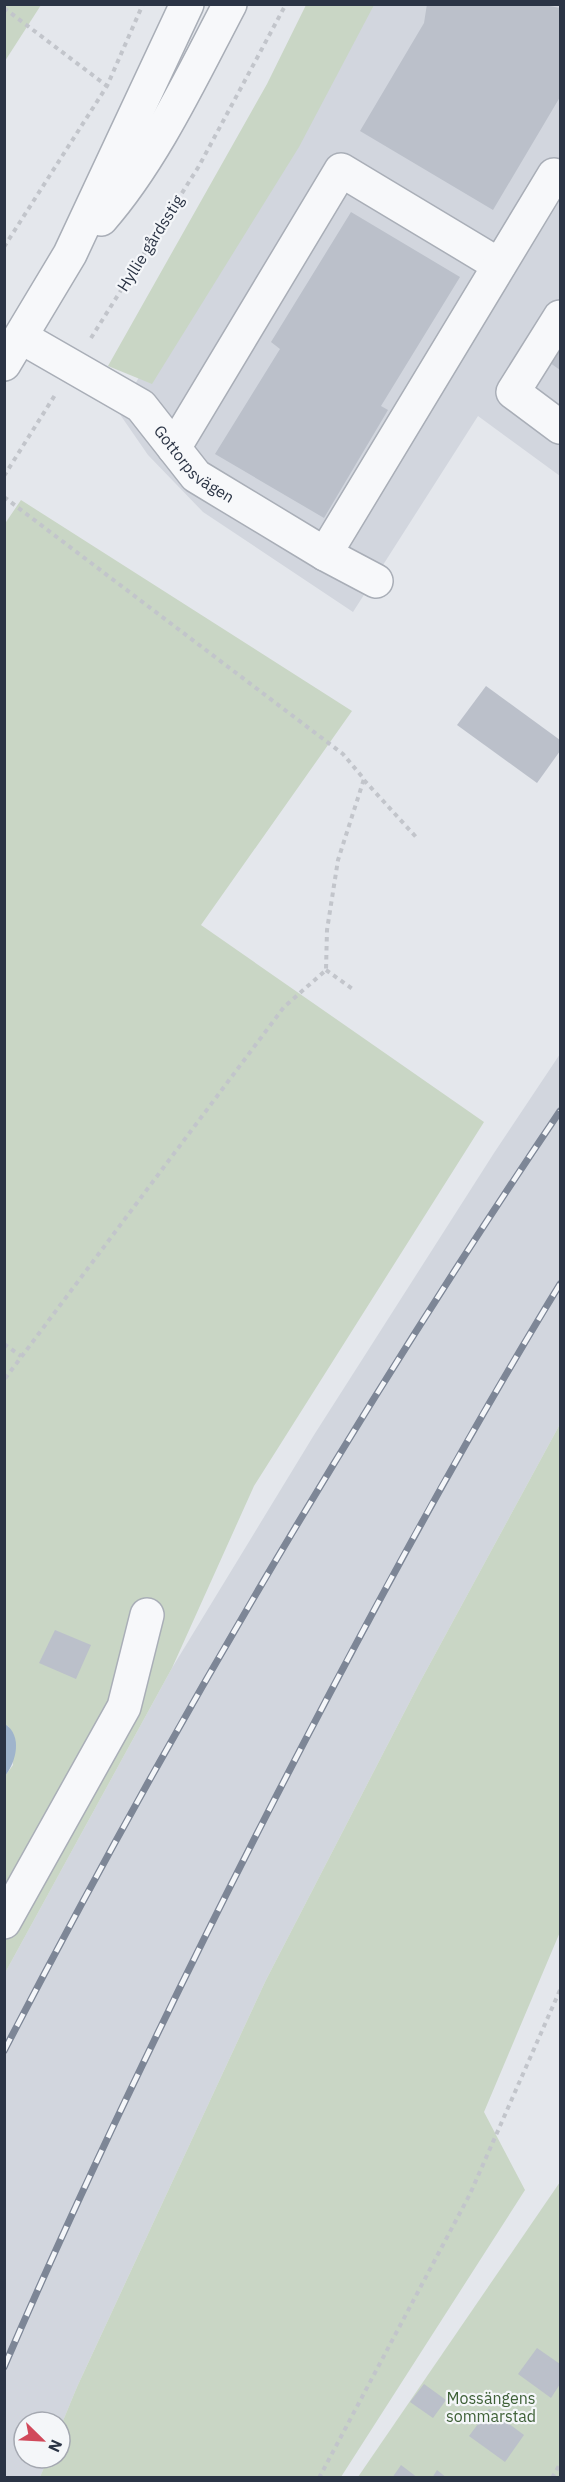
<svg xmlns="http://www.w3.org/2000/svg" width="565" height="2482" viewBox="0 0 565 2482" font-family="'IBM Plex Sans',sans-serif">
  <rect width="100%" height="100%" fill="#e4e7ec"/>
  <g fill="#d2d6de">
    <polygon points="347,5 560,5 560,476 478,416 353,612 203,512 148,455 119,413"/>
    <polygon points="560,1054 560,1424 420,1682 266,1980 77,2387 60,2428 60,2422 24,2422 24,2458 48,2458 40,2477 5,2478 5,1973 172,1668 314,1435 494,1153"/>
  </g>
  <g fill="#c9d6c5">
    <polygon points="5,4 41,5 5,61 4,5"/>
    <polygon points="306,5 374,5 299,147 152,384 108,366 267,84"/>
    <polygon points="21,500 352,711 201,925 484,1122 254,1486 172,1668 5,1973 5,1776 13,1765 9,1727 4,1724 4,525"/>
    <polygon points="560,1424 560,1932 484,2112 525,2190 341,2477 40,2477 48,2458 60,2458 60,2428 77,2387 266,1980 420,1682"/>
    <polygon points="560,2182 560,2477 358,2477"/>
  </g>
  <path fill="#9fb4cc" d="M 5,1724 C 23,1736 16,1762 5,1776 Z"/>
  <g fill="#bbc0ca">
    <polygon points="427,4 539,4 560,8 560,97 493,210 360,131 424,23"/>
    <polygon points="351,212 460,277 381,406 388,410 324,518 215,454 280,349 271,342"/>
    <polygon points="560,340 560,370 546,360"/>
    <polygon points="486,686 560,740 560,751 537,783 457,725"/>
    <polygon points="55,1630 91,1645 76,1679 39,1663"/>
    <polygon points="537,2348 560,2364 560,2384 551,2398 518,2374"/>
    <polygon points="424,2384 446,2400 433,2418 410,2402"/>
    <polygon points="489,2409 524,2435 505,2462 469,2436"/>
    <polygon points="401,2465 418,2478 392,2478"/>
    <polygon points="437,2470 447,2478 432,2478"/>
  </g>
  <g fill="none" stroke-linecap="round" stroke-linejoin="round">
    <defs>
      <g id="minor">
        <path d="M 101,219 C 153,160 193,74 230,4"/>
        <polyline points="560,317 513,392 560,427"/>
        <path id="s1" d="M 21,337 L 141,406 L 196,476 L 325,554 L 376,581"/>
        <polyline points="4,364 70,254 187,4"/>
        <polyline points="174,448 341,170 499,265"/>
        <polyline points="325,554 554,175"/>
        <polyline points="4,1922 124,1707 147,1615"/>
      </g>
    </defs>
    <use href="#minor" stroke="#a9aeb7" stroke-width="36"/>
    <g stroke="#c2c5cb" stroke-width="4" stroke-dasharray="4.5 4.5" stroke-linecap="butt">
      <polyline points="4,8 107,86"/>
      <polyline points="4,247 107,86 143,4"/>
      <polyline points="91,338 199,166 286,4"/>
      <polyline points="4,476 55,395"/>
      <polyline points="4,497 343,754 364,779 338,860 327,930 326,970 284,1007 4,1380"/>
      <polyline points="364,780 416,837"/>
      <polyline points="326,970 354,990"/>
      <polyline points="4,1344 21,1356"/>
      <polyline points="319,2478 470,2194 560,1990"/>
      <polyline points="552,2478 560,2464"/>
    </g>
    <use href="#minor" stroke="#f7f8fa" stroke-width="33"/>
    <defs>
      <g id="rail">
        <path d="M 4,2051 C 171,1728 357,1412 560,1111"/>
        <path d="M 4,2367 C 85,2180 174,1996 267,1814 C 359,1635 455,1456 560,1284"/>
      </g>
    </defs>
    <use href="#rail" stroke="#7d8696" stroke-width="7"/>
    <use href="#rail" stroke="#f4f6f9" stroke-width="4.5" stroke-dasharray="14" stroke-linecap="butt"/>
  </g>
  <g text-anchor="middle" stroke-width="4.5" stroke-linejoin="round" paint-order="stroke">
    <g font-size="16" fill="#2b3445" stroke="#f4f6f9">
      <text transform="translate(150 243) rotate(-58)" y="6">Hyllie gårdsstig</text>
      <text dy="6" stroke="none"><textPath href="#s1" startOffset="218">Gottorpsvägen</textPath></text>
    </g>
    <g font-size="16" fill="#3f6138" stroke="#f4f6f9">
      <text x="491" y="2404">Mossängens<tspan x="491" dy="18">sommarstad</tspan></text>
    </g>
  </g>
  <rect width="565" height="2482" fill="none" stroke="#2b3445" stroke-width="12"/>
  <g transform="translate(42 2440) rotate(114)"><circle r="28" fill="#f4f6f9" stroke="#a4a8b1" stroke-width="1.5"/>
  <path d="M0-4.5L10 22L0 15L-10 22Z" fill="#d1495b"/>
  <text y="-9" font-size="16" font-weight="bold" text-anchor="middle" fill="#2b3445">N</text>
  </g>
</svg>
